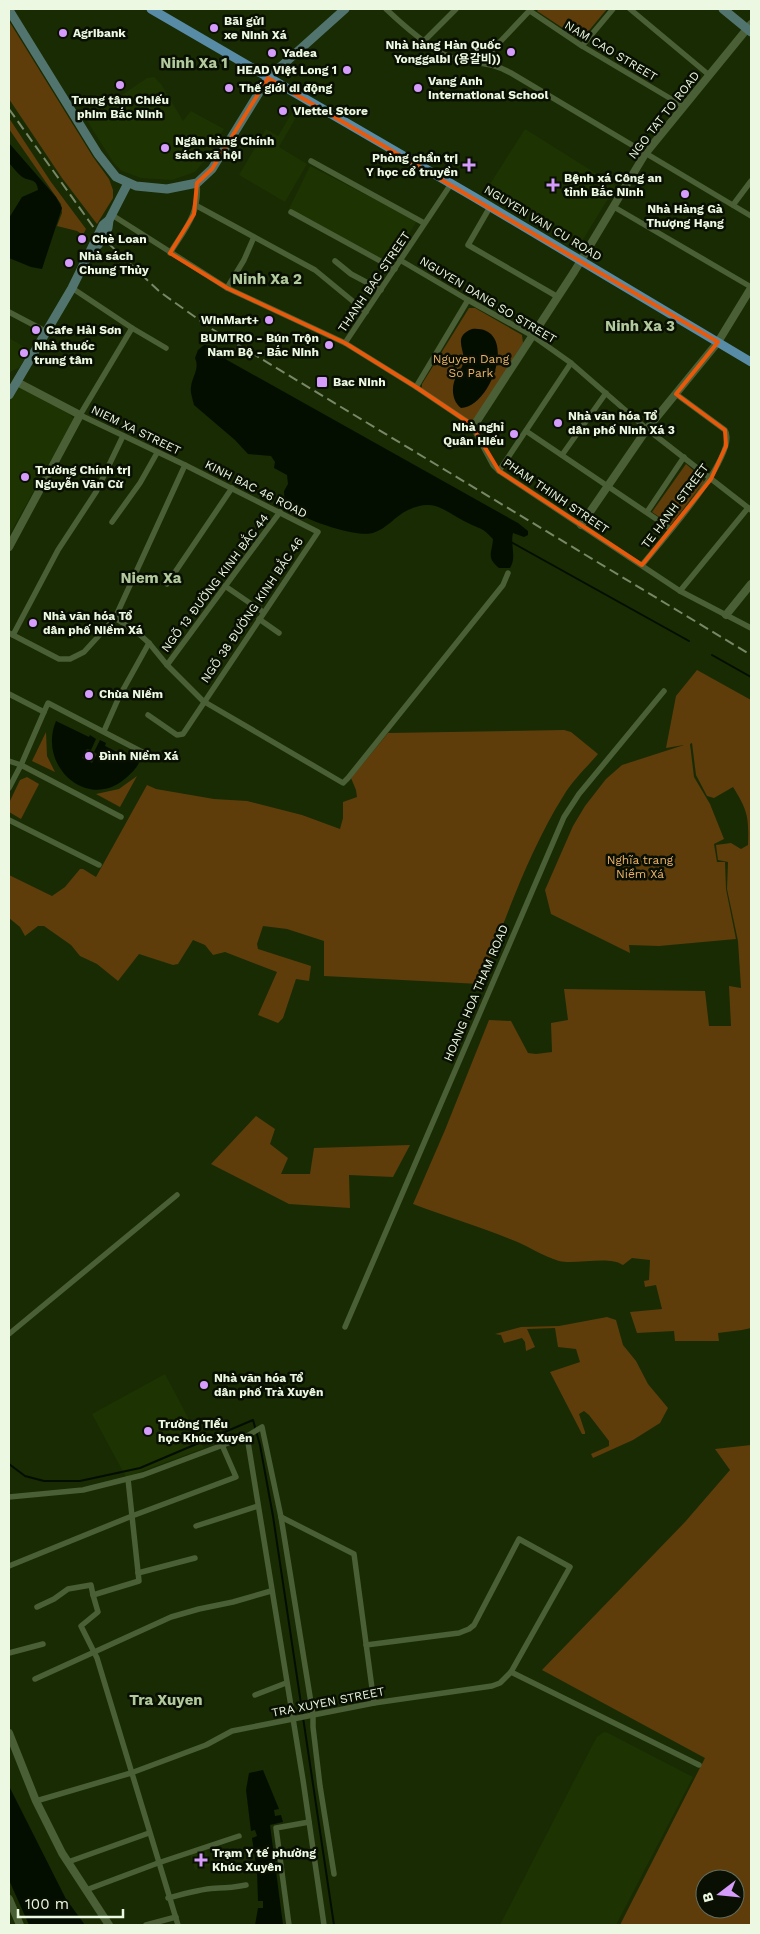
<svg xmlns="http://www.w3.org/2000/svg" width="760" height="1934" viewBox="0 0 760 1934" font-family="'Work Sans','Noto Sans KR',sans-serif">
  <rect width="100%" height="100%" fill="#192b03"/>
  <g fill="#1d3302">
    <polygon points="154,77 161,84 183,121 191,111 224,129 205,160 195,172 172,180 141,178 122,171 113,162 86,119 147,78"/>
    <polygon points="293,111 298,114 279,147 307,164 285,202 239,175 266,129 278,136"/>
    <polygon points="525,129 616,186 582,241 490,184"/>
    <polygon points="310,166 417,221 390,263 289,209"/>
    <polygon points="9,338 30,350 20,367 10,372"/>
    <polygon points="17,386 69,414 74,419 9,535 9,399"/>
    <polygon points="165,1374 204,1448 126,1477 92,1414"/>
    <polygon points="604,1732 608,1733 693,1777 616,1925 500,1925 592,1746 597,1737"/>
    <polygon points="206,1850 211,1865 195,1870 190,1854"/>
  </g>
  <g fill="#5e3d0b" fill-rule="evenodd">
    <polygon points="539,9 607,9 581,40 537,11"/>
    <polygon points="9,21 93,157 109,179 113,190 113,198 97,224 62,178 9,99"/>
    <polygon points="9,118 51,182 86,229 83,235 77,231 57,226 62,213 61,204 9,129"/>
    <polygon points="469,308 475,308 522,335 523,343 475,420 469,420 422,389 422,384"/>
    <polygon points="686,464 702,478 704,482 671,525 652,512"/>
    <path d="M 697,670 L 751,700 L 751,1328 L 742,1330 L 718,1333 L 719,1341 L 675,1341 L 674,1331 L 637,1333 L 630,1312 L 662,1309 L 656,1285 L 645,1287 L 644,1281 L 649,1280 L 650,1260 L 632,1258 L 623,1265 C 609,1255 576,1265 559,1261 C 542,1256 527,1245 510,1239 C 478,1226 445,1216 413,1204 L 445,1130 L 489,1020 L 511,1021 L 528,1053 L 536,1054 L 552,1052 L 551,1023 L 568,1020 L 564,989 L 705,991 L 709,1026 L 731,1026 L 729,986 L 741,988 L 738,941 L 727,889 L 728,862 L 718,860 L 716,845 L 731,843 L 741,849 L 748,845 C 749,817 748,811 733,787 L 714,798 L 707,796 L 696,775 L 692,743 L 690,744 L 694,777 L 710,804 L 724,839 L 714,844 L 717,862 L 725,862 L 726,889 L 736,939 L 659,946 L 629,945 L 630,953 L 551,914 L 545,890 L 573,826 L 585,806 L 606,779 L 622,765 L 684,745 L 666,748 L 676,696 Z"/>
    <path d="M 564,730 L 571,732 L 598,754 C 587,767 573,780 564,795 C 528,852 505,921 480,984 L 324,976 L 324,941 L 287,929 L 263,926 L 257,944 L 258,949 L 311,966 L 309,981 L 296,979 L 283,1018 L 278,1023 L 258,1015 L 277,972 L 225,952 L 213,955 L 205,945 L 193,940 L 178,964 L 173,965 L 139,954 L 118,981 L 97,964 L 80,956 L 71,945 L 44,926 L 38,926 L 25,936 L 20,927 L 9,918 L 9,875 L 52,896 L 65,887 L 80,869 L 83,869 L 96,877 L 147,785 L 156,789 L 214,799 L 247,801 L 302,815 L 340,829 L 343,818 L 343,802 L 357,797 L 356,790 L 351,778 L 388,733 Z"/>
    <polygon points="46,732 47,756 55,772 32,761"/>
    <polygon points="137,776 120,807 96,794 119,789"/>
    <polygon points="27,777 39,784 21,819 9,812 9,803 20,780"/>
    <polygon points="256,1116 275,1129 270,1144 288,1158 281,1174 310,1174 314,1148 410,1145 393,1177 349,1175 350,1208 289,1204 211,1164"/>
    <polygon points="607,1317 616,1320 623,1345 636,1361 648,1384 668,1408 660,1423 633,1440 593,1458 591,1454 609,1446 609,1441 589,1415 584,1411 579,1414 585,1432 585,1434 582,1434 550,1372 580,1362 576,1349 558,1347 555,1328 527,1329 535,1347 526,1351 525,1342 522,1338 504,1343 501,1335 495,1334 521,1327 559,1326"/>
    <path d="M 751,1445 L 751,1925 L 620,1925 L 705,1758 L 542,1670 L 685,1522 L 730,1470 L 715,1449 ZM 705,1879 L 735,1879 L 735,1909 L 705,1909 Z"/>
  </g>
  <g fill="#040e00">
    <path d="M 9,143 L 56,197 L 62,208 L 42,269 L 31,267 L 9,258 L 9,218 L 22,197 L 38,190 C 37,177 28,182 21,176 C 16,172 13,167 9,163 Z"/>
    <path d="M 472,329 C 520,325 492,407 461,408 C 451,400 451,385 457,375 C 459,371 462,368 463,364 C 467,351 451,337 472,329 Z"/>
    <path d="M 204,345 L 212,346 L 227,360 L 518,523 L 528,531 L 528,535 L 524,537 L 513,533 C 510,545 517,557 510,568 L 499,568 C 486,557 492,554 493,539 C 482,527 482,530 468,523 C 446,513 436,497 408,510 C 395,516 388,528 373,533 C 357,538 298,519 287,505 C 285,502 284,496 284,491 L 288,484 L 287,475 L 274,468 L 275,462 L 271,456 L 248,454 L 235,440 L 194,405 C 193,400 190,392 191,387 C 192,376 200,369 195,358 L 198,350 Z"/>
    <path d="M 56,721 L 89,737 L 90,735 L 96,739 L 91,750 L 87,749 L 82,758 L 92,763 L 97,754 L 94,752 L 100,740 L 106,743 L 105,746 L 139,763 C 136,769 131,773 126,778 C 88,812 37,766 56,721 Z"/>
    <polygon points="263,1770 279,1809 274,1810 275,1816 281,1815 283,1822 270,1825 283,1925 255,1925 258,1908 263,1908 263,1901 258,1901 257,1871 252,1838 257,1836 255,1830 251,1831 246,1790 249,1773"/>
    <polygon points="9,1786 66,1899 85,1925 29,1925 9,1880"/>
  </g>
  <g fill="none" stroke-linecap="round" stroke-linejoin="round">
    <g stroke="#040e00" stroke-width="2">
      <polyline points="511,542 689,641"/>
      <polyline points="712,655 751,677"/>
      <polyline points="9,1464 25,1476 44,1481 80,1481 140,1468 253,1420 260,1445 273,1516 334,1925"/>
    </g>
    <g stroke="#4a5f36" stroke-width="5.5">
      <path d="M 386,9 C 403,25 436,55 459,60 C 480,65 490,61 511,73 L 751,216"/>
      <polyline points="630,9 709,75"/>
      <polyline points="530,11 582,46 683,106"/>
      <polyline points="424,41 456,9"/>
      <polyline points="582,46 613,9"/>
      <polyline points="481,62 531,9"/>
      <polyline points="311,161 424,223"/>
      <polyline points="733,205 751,181"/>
      <polyline points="197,206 315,270 366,312"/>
      <polyline points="490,207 468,245 558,297"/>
      <polyline points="614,207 751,287"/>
      <polyline points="291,212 395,269"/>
      <polyline points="112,215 227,288 345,343 416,387 471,424 493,465 499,471 680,591 751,628"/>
      <path d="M 170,253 C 185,229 200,213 197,183"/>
      <polyline points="400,260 468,300 533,336 571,363 647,429 751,510"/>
      <polyline points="335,261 351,274 381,290"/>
      <polyline points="72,288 132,328"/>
      <polyline points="227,288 244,260 254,237"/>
      <polyline points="9,312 47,332"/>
      <polyline points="345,343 451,184"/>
      <polyline points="416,387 468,300"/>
      <polyline points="526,431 671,529"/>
      <polyline points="562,455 606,393"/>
      <polyline points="499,471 571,363"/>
      <polyline points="647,512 684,457"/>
      <polyline points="112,522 140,483 157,453"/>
      <path d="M 642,565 C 658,545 741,453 725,430 L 676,394"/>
      <polyline points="167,584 232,488"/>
      <polyline points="225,586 263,612"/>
      <polyline points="680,591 748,508"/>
      <polyline points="115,618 138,633 149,643 167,665 203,701 343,783 348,778 503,585 508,573"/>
      <polyline points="259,619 279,633"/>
      <polyline points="9,633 59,659 70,659 84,652 115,618 185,465 80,415 132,328 166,348"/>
      <polyline points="13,635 58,550 96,492 123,436"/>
      <polyline points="167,665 280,512"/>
      <polyline points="9,694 44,712 48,703 150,756"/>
      <polyline points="148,715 177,735 183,734 318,532 185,465"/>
      <polyline points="104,731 119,697 149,643"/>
      <polyline points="9,761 21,765 44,712"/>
      <polyline points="9,788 21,765 121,817"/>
      <polyline points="9,820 99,865"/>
      <polyline points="345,1327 564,817 579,794 664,691"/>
      <polyline points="9,1334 177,1195"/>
      <polyline points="247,1436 303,1780 324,1925"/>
      <polyline points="128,1479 139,1581 93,1595 98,1612 81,1626 97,1658 178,1925"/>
      <polyline points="9,1497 83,1490 143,1475 247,1436 262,1427 281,1517 313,1715 313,1727 320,1786 334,1874"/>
      <polyline points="281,1517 354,1554 374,1703"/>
      <polyline points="196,1526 258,1506"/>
      <polyline points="9,1566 132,1516 236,1477 222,1445"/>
      <polyline points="138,1573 195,1558"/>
      <polyline points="37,1607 54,1599 68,1589 91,1585 93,1595"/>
      <polyline points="9,1653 43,1644"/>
      <polyline points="511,1672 699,1765"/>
      <polyline points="35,1679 171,1617 199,1609 233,1602 271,1591"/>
      <polyline points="255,1695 286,1683"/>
      <polyline points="36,1801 131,1773 206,1745 232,1731 374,1703 492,1686 500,1683 511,1672 570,1567 519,1539 474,1625 469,1629 459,1633 366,1645"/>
      <polyline points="68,1862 149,1833"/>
      <polyline points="86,1890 158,1863 239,1836"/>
      <path d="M 168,1898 C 184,1894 203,1888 219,1888 C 228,1888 236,1887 246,1885"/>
      <polyline points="146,1925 176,1917"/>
      <polyline points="289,1925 276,1828 309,1822"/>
    </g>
    <g stroke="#4a5f36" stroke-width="8">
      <polyline points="473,427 574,272 645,154 751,24"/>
      <polyline points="581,525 647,429 718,342 751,288"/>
      <polyline points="9,547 80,415 17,382"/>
      <polyline points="726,615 751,584"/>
      <polyline points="9,1733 36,1801 62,1853 109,1925"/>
      <polyline points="9,1899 20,1925"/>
    </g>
    <g stroke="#51756e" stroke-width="9">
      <polyline points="723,9 751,32"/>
      <polyline points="9,10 98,154 116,177 136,186 167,189 197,183 212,169 268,78 345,9"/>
      <polyline points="98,245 108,228 109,220 128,183"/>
      <polyline points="9,395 72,288 103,225 109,220"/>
    </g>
    <polyline stroke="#588ba6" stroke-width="9" points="151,9 474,197 751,362"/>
    <g stroke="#788767" stroke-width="2" stroke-dasharray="10 5" stroke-linecap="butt">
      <polyline points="9,109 94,228"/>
      <polyline points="108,243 160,292 212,329 751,655"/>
    </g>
  </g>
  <path fill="none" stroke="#e8590c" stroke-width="4" stroke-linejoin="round" d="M 268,78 L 718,342 L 676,394 L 725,430 L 726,446 L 711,479 L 642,565 L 499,471 L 471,424 L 416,387 L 345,343 L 227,288 L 170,253 L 194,214 L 197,183 L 212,169 Z"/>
  <g fill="#d59cfb" stroke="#091003" stroke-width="2">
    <circle cx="214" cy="28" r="5"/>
    <circle cx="63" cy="33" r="5"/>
    <circle cx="511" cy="52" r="5"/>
    <circle cx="272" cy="53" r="5"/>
    <circle cx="347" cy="70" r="5"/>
    <circle cx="120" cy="85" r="5"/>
    <circle cx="229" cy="88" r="5"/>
    <circle cx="418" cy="88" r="5"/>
    <circle cx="283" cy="111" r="5"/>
    <circle cx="165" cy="148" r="5"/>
    <path d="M466.5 157.5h5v5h5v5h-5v5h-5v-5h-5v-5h5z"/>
    <path d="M550.5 177.5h5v5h5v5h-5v5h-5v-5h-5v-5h5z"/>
    <circle cx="685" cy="194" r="5"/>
    <circle cx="82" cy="239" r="5"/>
    <circle cx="69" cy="263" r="5"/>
    <circle cx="269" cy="320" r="5"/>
    <circle cx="36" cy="330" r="5"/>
    <circle cx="329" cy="345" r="5"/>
    <circle cx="24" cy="353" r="5"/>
    <rect x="316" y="376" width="12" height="12" rx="2.5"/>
    <circle cx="558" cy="423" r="5"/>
    <circle cx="514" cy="434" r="5"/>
    <circle cx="25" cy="477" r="5"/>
    <circle cx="33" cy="623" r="5"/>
    <circle cx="89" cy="694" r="5"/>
    <circle cx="89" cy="756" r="5"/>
    <circle cx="204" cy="1385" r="5"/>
    <circle cx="148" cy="1431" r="5"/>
    <path d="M198.5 1852.5h5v5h5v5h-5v5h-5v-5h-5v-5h5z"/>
  </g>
  <g text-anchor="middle" stroke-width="5" stroke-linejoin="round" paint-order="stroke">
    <g font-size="12" font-weight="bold" fill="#ecf8e1" stroke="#091003" text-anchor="start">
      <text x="224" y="25">Bãi gửi<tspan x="224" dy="14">xe Ninh Xá</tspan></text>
      <text x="73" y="37">Agribank</text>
      <text x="501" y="49" text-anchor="end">Nhà hàng Hàn Quốc<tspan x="501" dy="14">Yonggalbi (용갈비))</tspan></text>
      <text x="282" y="57">Yadea</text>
      <text x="337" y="74" text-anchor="end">HEAD Việt Long 1</text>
      <text x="428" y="85">Vang Anh<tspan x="428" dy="14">International School</tspan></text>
      <text x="239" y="92">Thế giới di động</text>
      <text x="120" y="104" text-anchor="middle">Trung tâm Chiếu<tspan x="120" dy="14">phim Bắc Ninh</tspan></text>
      <text x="293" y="115">Viettel Store</text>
      <text x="175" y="145">Ngân hàng Chính<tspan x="175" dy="14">sách xã hội</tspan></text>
      <text x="458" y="162" text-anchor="end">Phòng chẩn trị<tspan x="458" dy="14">Y học cổ truyền</tspan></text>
      <text x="564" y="182">Bệnh xá Công an<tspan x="564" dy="14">tỉnh Bắc Ninh</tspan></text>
      <text x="685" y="213" text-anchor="middle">Nhà Hàng Gà<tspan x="685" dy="14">Thượng Hạng</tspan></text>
      <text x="92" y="243">Chè Loan</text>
      <text x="79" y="260">Nhà sách<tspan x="79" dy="14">Chung Thủy</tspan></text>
      <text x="259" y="324" text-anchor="end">WinMart+</text>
      <text x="46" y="334">Cafe Hải Sơn</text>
      <text x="319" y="342" text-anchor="end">BUMTRO - Bún Trộn<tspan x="319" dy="14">Nam Bộ - Bắc Ninh</tspan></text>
      <text x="34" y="350">Nhà thuốc<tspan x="34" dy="14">trung tâm</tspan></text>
      <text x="333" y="386">Bac Ninh</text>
      <text x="568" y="420">Nhà văn hóa Tổ<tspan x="568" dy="14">dân phố Ninh Xá 3</tspan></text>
      <text x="504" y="431" text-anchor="end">Nhà nghỉ<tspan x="504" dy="14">Quân Hiếu</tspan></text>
      <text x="35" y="474">Trường Chính trị<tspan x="35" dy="14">Nguyễn Văn Cừ</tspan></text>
      <text x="43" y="620">Nhà văn hóa Tổ<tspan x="43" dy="14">dân phố Niềm Xá</tspan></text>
      <text x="99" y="698">Chùa Niềm</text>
      <text x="99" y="760">Đình Niềm Xá</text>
      <text x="214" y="1382">Nhà văn hóa Tổ<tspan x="214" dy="14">dân phố Trà Xuyên</tspan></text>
      <text x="158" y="1428">Trường Tiểu<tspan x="158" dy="14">học Khúc Xuyên</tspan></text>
      <text x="212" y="1857">Trạm Y tế phường<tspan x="212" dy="14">Khúc Xuyên</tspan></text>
    </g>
    <g font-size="12" fill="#ecf8e1" stroke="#091003">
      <text transform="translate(611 51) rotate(31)" y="4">NAM CAO STREET</text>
      <text transform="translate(664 115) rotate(-52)" y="4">NGO TAT TO ROAD</text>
      <text transform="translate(543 223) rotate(31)" y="4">NGUYEN VAN CU ROAD</text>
      <text transform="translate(374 282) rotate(-56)" y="4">THANH BAC STREET</text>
      <text transform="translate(488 300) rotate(31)" y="4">NGUYEN DANG SO STREET</text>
      <text transform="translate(136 430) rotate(26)" y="4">NIEM XA STREET</text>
      <text transform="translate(256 489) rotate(27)" y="4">KINH BAC 46 ROAD</text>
      <text transform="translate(556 496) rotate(34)" y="4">PHAM THINH STREET</text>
      <text transform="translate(675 506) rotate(-53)" y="4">TE HANH STREET</text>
      <text transform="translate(215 583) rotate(-53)" y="4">NGÕ 13 ĐƯỜNG KINH BẮC 44</text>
      <text transform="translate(252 610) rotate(-56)" y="4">NGÕ 38 ĐƯỜNG KINH BẮC 46</text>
      <text transform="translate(476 993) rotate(-67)" y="4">HOANG HOA THAM ROAD</text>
      <text transform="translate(328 1702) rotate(-11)" y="4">TRA XUYEN STREET</text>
    </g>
    <g font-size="12" fill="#ecb169" stroke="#091003">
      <text x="471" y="363">Nguyen Dang<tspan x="471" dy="14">So Park</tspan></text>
      <text x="640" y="864">Nghĩa trang<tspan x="640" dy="14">Niềm Xá</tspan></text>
    </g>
    <g font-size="15" font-weight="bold" fill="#b1c99c" stroke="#091003">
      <text x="194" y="68">Ninh Xa 1</text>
      <text x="267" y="284">Ninh Xa 2</text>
      <text x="640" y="331">Ninh Xa 3</text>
      <text x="151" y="583">Niem Xa</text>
      <text x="166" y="1705">Tra Xuyen</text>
    </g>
  </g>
  <rect width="760" height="1934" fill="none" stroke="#ecf8e1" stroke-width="20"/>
  <g transform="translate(720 1894) rotate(254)"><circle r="24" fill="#091003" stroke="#646d5c"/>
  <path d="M0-4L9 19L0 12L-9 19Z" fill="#d59cfb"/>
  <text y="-8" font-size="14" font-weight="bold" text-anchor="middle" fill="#ecf8e1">B</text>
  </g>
  <path d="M18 1909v8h105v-8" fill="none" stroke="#ecf8e1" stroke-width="2.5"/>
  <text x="25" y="1909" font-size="15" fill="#ecf8e1" stroke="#091003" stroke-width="4" paint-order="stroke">100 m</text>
</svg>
